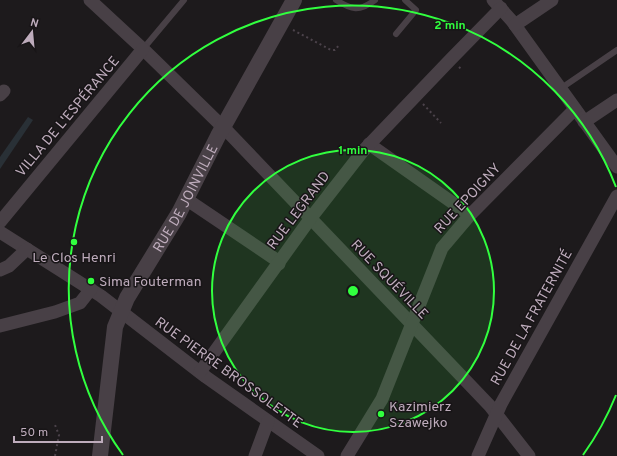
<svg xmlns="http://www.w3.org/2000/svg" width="617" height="456" viewBox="0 0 617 456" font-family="Overpass,sans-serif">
  <rect width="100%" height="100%" fill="#1d1a1c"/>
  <polygon fill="#293036" points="28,117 33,120 0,169 0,157"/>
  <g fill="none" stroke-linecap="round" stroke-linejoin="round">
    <g stroke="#4c434b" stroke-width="2" stroke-dasharray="2 3" stroke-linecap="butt">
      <polyline points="293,30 331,50 335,50 339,45"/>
      <polyline points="459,67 462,70"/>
      <polyline points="423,104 441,123"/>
      <polyline points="55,456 59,435 55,425"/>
    </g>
    <g stroke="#484046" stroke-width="6">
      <path d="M 336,0 C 352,10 359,12 375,0"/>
      <polyline points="396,34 416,10 405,0"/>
      <polyline points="143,49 184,0"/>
      <polyline points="560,89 617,50"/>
    </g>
    <g stroke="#484046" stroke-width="13">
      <polyline points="90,0 143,49 229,133 490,406 529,456"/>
      <polyline points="493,0 512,21 617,167"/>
      <polyline points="515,25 552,0"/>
      <polyline points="0,95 4,91"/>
      <polyline points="584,122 617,100"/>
      <polyline points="369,144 470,215"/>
      <polyline points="186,199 275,259 279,264"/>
      <polyline points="0,222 143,49"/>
      <polyline points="0,232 101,296 206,377 318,456"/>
      <polyline points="0,270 9,266 27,249"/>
      <polyline points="0,326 55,312 80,303 91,289"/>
      <polyline points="200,372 310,219 363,151 451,59 501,8"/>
      <polyline points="255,456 268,421"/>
      <polyline points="347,456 382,399 442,248 470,215 575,109"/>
      <polyline points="478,456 501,404 617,196"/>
    </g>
    <path stroke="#484046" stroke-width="16" id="s1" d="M 100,456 L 115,327 L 127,298 L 179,213 L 218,136 L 294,0"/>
  </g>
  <circle cx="353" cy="291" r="141" fill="#31ff3f" fill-opacity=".12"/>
  <g fill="none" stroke="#31ff3f" stroke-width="2">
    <circle cx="353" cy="291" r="141"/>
    <path d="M616 395A283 283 0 0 1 583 455M123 455A283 283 0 1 1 616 187"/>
  </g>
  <g fill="#31ff3f" stroke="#181517" stroke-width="1.5">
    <circle cx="74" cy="242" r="4"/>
    <circle cx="91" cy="281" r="4"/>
    <circle cx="381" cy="414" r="4"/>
  </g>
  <g text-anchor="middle" stroke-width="3" stroke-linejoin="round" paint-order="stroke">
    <g font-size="14" fill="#beacbc" stroke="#181517">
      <text transform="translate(67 116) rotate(-50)" y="5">VILLA DE L'ESPÉRANCE</text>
      <text dy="5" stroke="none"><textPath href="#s1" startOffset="277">RUE DE JOINVILLE</textPath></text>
      <text transform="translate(467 198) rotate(-47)" y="5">RUE EPOIGNY</text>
      <text transform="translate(298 210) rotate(-53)" y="5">RUE LEGRAND</text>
      <text transform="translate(390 279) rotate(46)" y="5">RUE SQUÉVILLE</text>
      <text transform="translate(531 317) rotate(-61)" y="5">RUE DE LA FRATERNITÉ</text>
      <text transform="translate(229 372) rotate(36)" y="5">RUE PIERRE BROSSOLETTE</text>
    </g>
    <g font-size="14" fill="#beacbc" stroke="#181517" text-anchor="start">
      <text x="74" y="262" text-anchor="middle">Le Clos Henri</text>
      <text x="99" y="286">Sima Fouterman</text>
      <text x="389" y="411">Kazimierz<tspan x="389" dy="16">Szawejko</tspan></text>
    </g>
  </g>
  <circle cx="353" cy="291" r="6" fill="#31ff3f" stroke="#181517" stroke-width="2"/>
  <g font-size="12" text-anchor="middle" font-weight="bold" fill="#31ff3f" stroke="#181517" stroke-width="3" stroke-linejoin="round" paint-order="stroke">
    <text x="450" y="29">2 min</text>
    <text x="353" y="154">1 min</text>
  </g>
  <g transform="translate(32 32) rotate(16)" stroke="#181517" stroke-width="3" paint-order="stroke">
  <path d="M0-3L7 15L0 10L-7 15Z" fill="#beacbc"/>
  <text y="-6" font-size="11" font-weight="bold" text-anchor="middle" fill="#beacbc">N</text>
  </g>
  <path d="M14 436v6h88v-6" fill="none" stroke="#beacbc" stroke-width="2"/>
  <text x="20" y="436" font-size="12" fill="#beacbc" stroke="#181517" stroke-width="3" paint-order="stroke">50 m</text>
</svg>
